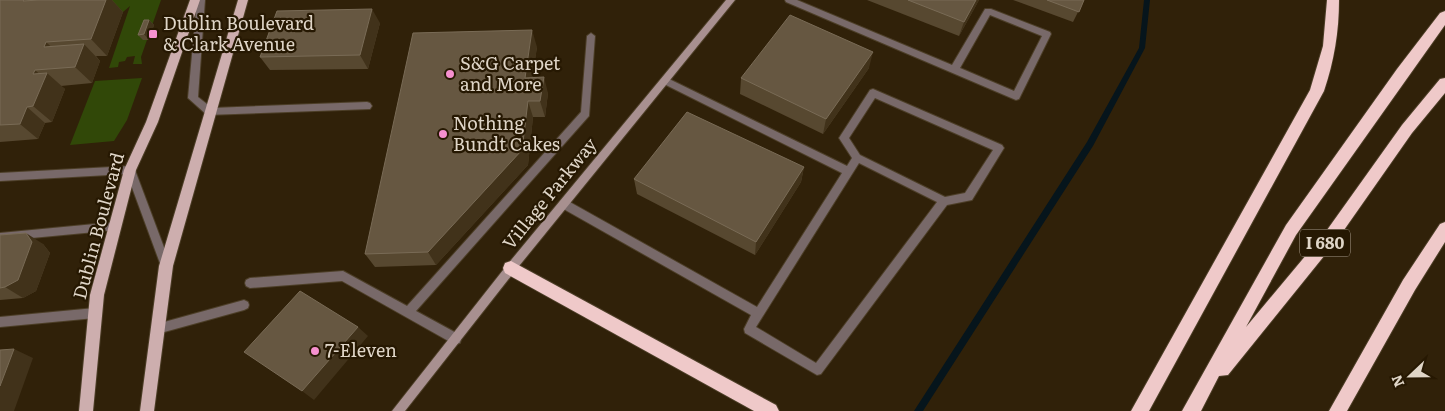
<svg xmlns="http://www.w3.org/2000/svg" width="1445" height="411" viewBox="0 0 1445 411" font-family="Literata,serif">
  <rect width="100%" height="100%" fill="#302109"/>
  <g fill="#314808">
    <polygon points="15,0 161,0 141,57 142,64 133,64 135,56 127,57 125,61 119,62 118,67 109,68 130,6 123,12 40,18"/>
    <polygon points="142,78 127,120 114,141 70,145 95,81"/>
  </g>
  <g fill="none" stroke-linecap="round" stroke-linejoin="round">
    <polygon fill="#06151c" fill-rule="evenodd" points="1144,0 1150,0 1145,48 1093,146 923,411 914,411 1087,142 1139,48"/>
    <defs>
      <g id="lane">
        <polygon points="197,0 205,0 198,97 212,108 367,102 370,103 372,106 370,109 207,115 188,98"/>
        <path d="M 785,0 L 797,0 L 952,65 L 985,9 L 991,9 L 1050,32 L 1051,34 L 1019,99 L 1016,100 L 786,2 ZM 990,15 L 1042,36 L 1014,91 L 960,68 Z"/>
        <polygon points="591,33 595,36 589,116 416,311 460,335 461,339 460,343 456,344 452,343 342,281 250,288 246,286 245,283 246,280 250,278 343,271 407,306 581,112 587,36"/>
        <path d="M 665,77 L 847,166 L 852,158 L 839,138 L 870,90 L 873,89 L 1002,145 L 1004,148 L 972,200 L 947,205 L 821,374 L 817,375 L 745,333 L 744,329 L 751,315 L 560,207 L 559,204 L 560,201 L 564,200 L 568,201 L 757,307 L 842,173 L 662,83 L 660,81 ZM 875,98 L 993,150 L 965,193 L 945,197 L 860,155 L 849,138 ZM 859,163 L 937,202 L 816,363 L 756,327 Z"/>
        <polygon points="130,166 133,167 135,170 171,266 170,269 166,271 162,269 161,266 127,174 0,181 0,173"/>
        <polygon points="116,222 120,223 121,226 120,229 116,230 0,241 0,233"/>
        <polygon points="244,300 248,302 249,305 248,308 244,310 157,334 153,333 152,329 153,325 157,324"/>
        <polygon points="95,308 99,309 100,313 99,317 95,318 0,327 0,317"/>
      </g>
      <polygon id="secondary" points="726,0 735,0 515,271 405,411 392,411 507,265"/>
      <g id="primary">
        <polygon points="190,0 200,0 158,122 136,170 104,295 93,411 79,411 90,295 124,170 146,122"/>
        <polygon points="238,0 248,0 173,266 154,411 140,411 159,266"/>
      </g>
      <g id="highway">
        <path d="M 1327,0 L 1339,0 C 1339,32 1334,61 1324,91 L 1149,411 L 1131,411 L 1310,90 L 1323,46 Z"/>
        <polygon points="1445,11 1445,25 1296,235 1246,327 1327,230 1402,125 1440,79 1445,78 1445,93 1412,133 1337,240 1228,375 1219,376 1201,411 1182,411 1286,225 1397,69 1440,13"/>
        <polygon points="1445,222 1445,242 1415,290 1347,411 1329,411 1403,280 1440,224"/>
        <polygon points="511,261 776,405 779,411 754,411 505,273 503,268 505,263"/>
      </g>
    </defs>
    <use href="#lane" stroke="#4c3e27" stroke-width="2"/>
    <use href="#secondary" stroke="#4c3e27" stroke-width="2"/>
    <use href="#primary" stroke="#4c3e27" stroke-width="2"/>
    <use href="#highway" stroke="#4c3e27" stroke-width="2"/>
    <use href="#lane" fill="#786969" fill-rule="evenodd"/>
    <use href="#secondary" fill="#a89090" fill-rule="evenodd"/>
    <use href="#primary" fill="#cdaeae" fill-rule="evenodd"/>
    <use href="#highway" fill="#efc9c9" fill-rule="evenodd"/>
  </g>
  <g fill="#574830">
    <polygon points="0,0 112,0 123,12 107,56 96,56 100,61 92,83 61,86 65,89 52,122 45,123 38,139 0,142"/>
    <polygon points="867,0 979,0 959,36"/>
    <polygon points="1013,0 1084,0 1073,22"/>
    <polygon points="149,20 154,25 149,40 143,40 138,35"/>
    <polygon points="380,23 368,69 270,70 260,57"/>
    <polygon points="537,47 532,78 548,93 545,117 533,117 528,165 436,265 375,267 365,254"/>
    <polygon points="869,68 823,134 740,94 741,78"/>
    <polygon points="804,167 801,182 755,255 637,194 634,179"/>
    <polygon points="0,235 43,244 50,253 36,291 23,298 0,300"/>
  </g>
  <g fill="#41321a">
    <polygon points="106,0 112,0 123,12 107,56 91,39"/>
    <polygon points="976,0 979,0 959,36 964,22"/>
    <polygon points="372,9 380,23 368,69 360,55"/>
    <polygon points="149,20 154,25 149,40 144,34"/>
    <polygon points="532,30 537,47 530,94 525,78"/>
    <polygon points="46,42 64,59 44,47"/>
    <polygon points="84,44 100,61 92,83 75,67"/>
    <polygon points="873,52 869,68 823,134 826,119"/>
    <polygon points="35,70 45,79 47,73 65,89 52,122 33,106 33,74"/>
    <polygon points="544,77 548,93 545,117 540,101"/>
    <polygon points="528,101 533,117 528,165 436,265 428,252"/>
    <polygon points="27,107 45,123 38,139 20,124"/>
    <polygon points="804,167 801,182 755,255 756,242"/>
    <polygon points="26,233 43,244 50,253 36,291 23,298 5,287"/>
    <polygon points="358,327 368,336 314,400 302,391"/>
    <polygon points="14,349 33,358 14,411 0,411 0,386"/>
  </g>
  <g fill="#665741" stroke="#796b56">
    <polygon points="0,0 24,0 23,1 39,0 106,0 91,39 46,42 44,47 84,44 75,67 35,70 33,74 47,73 33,106 27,107 20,124 0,125"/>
    <polygon points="908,0 976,0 964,22"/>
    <polygon points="1047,0 1084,0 1079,12"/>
    <polygon points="372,9 360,55 260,57 277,11"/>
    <polygon points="790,15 873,52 826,119 741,78"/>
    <polygon points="144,20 149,20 144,34 138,35"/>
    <polygon points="532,30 525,78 544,77 540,101 528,101 522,150 428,252 365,254 413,33"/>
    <polygon points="687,112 804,167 756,242 634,179"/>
    <polygon points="26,233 32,242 18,280 5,287 0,288 0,235"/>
    <polygon points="300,291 358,327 302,391 244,352"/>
    <polygon points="14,349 0,386 0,350"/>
  </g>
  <g fill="#f690cf" stroke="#261802" stroke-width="2">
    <rect x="148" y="29" width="10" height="10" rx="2.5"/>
    <circle cx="450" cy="74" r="5"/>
    <circle cx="443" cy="134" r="5"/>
    <circle cx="315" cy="351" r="5"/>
  </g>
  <g text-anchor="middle" stroke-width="4.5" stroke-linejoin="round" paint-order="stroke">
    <rect fill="#261802" stroke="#a89c8c" stroke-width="1" x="1300" y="229.5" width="50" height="27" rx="4"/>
    <g font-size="16" font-weight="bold" fill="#dfd5c7">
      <text x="1325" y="249">I 680</text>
    </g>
    <g font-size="18" fill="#dfd5c7" stroke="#261802" text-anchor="start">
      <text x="163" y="30">Dublin Boulevard<tspan x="163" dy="21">&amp; Clark Avenue</tspan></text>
      <text x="460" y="70">S&amp;G Carpet<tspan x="460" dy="21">and More</tspan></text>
      <text x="453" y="130">Nothing<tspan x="453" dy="21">Bundt Cakes</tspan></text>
      <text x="325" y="357">7-Eleven</text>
    </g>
    <g font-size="18" fill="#dfd5c7" stroke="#261802">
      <text transform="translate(550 194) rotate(-51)" y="6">Village Parkway</text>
      <text transform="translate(99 226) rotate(-75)" y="6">Dublin Boulevard</text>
    </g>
  </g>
  <g transform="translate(1410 376) rotate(248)" stroke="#261802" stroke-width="4" paint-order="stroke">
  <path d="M0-4L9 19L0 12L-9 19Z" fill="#dfd5c7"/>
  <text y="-8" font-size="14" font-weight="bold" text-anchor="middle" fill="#dfd5c7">N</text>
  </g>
</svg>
